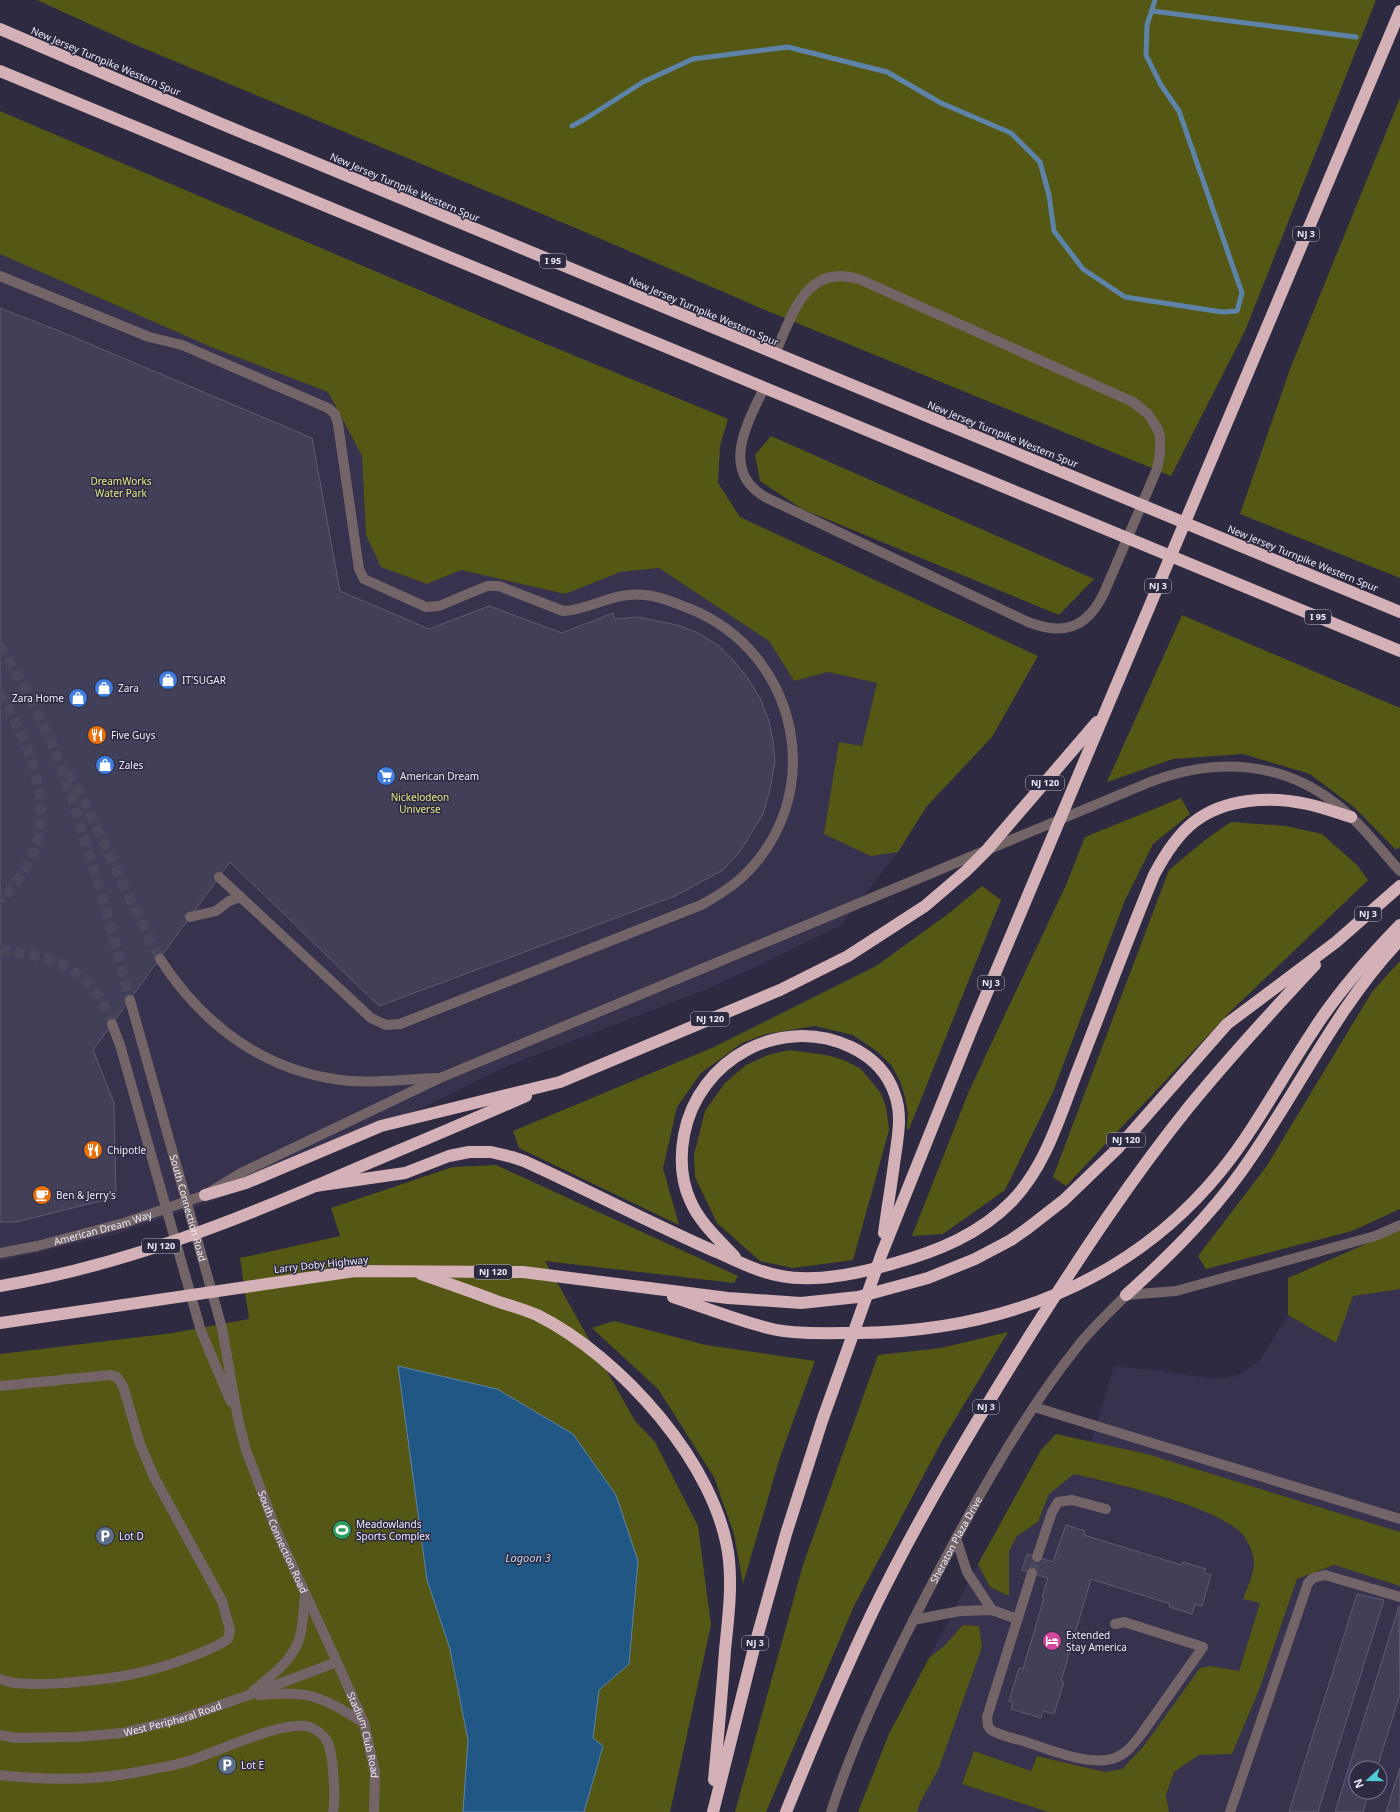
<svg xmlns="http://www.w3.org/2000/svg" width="1400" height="1812" viewBox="0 0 1400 1812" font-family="'Noto Sans',sans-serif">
  <rect width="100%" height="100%" fill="#2d2a41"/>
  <g fill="#37334f" fill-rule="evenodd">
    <polygon points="0,254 211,347 328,392 362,456 366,535 427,584 461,570 565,594 620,572 659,568 769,641 794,681 828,672 877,683 862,747 839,743 871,856 898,852 840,926 715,986 510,1065 330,1153 221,1198 117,1234 0,1261"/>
    <polygon points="1400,1289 1400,1532 1147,1454 1091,1442 1114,1366 1160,1371 1213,1379 1237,1376 1260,1360 1288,1315 1335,1343 1353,1296"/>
    <polygon points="1074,1474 1151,1493 1213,1514 1233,1525 1248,1541 1254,1563 1244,1598 1260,1603 1239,1671 1211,1666 1167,1715 1143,1747 1122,1769 1106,1772 1038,1756 1031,1771 974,1751 962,1784 1048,1812 917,1812 920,1803 939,1768 982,1647 979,1626 963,1625 943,1647 929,1658 978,1564 990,1587 1009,1596 1008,1551 1017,1536 1038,1522 1049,1494"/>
    <path d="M 1334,1565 L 1400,1586 L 1400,1812 L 1169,1812 L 1166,1795 L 1174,1772 L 1199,1755 L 1232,1754 L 1259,1690 L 1297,1579 ZM 1356,1768 L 1380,1768 L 1380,1792 L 1356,1792 Z"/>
  </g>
  <g fill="#555715">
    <polygon points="37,0 1376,0 1245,331 1171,476 758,307 578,229 131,43"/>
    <polygon points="1400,98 1400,578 1240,514 1290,369"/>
    <polygon points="0,111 539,341 728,419 720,446 718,483 740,517 1038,656 992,737 927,806 898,852 871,856 824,834 839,742 862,746 877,683 828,672 794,681 769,641 659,568 620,572 565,594 461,570 427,584 381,567 366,535 362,456 328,392 211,347 0,254"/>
    <polygon points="771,436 1094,579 1059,615 802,509 760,481 755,455"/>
    <polygon points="1182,615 1400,708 1400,847 1396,850 1355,808 1310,774 1243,754 1173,759 1107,782"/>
    <polygon points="1181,798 1190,814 1153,844 1125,900 1053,1092 1005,1190 943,1234 912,1236 969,1091 1066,885 1085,837"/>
    <polygon points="1231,822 1286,826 1322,834 1357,865 1368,880 1232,1010 1066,1186 1053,1177 1169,870 1205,840"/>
    <polygon points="982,886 1001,900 909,1129 907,1129 908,1113 905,1097 900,1081 891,1065 878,1052 853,1035 815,1026 766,1034 742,1043 701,1073 677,1107 663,1168 679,1225 519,1148 513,1131 714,1047 876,966 948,914"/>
    <polygon points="1400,961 1400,1209 1352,1231 1206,1269 1198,1256 1266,1167 1372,992"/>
    <polygon points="789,1050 826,1055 844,1060 861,1069 880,1092 886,1106 889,1130 853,1260 793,1268 760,1261 717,1223 695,1177 694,1155 705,1111 725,1083 746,1065 768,1055"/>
    <polygon points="496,1165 738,1276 734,1283 545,1261 635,1421 655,1442 698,1526 711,1625 670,1812 0,1812 0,1354 173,1333 249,1319 240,1258 340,1236 331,1208 453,1167"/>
    <polygon points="1400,1229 1400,1289 1353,1296 1336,1343 1288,1315 1288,1278"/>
    <polygon points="614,1321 706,1345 815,1361 780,1457 743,1584 734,1534 714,1477 658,1389 592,1328"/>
    <polygon points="1008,1332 943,1439 854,1606 766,1812 735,1812 803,1565 878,1355 941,1348"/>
    <path d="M 1056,1434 L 1147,1454 L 1400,1532 L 1400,1586 L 1334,1565 L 1297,1579 L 1259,1690 L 1232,1754 L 1199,1755 L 1174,1772 L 1166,1795 L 1169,1812 L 1048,1812 L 962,1784 L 974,1751 L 1031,1771 L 1037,1756 L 1105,1772 L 1122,1769 L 1143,1747 L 1200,1668 L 1211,1666 L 1239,1671 L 1260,1603 L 1243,1599 C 1247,1588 1253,1575 1254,1564 C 1254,1558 1251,1548 1248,1543 C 1235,1508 1110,1483 1074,1474 L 1049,1494 L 1038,1522 L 1017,1536 L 1009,1551 L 1009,1596 L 990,1587 L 978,1564 L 1041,1450 Z"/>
    <polygon points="963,1625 979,1626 982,1647 939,1768 920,1803 917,1812 858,1812 889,1734 929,1658 943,1647"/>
  </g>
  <polygon fill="#215785" stroke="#5e83a8" points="398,1366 497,1389 573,1434 616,1495 638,1561 629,1664 599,1690 593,1738 603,1746 584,1812 463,1812 468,1740 450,1649 427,1580"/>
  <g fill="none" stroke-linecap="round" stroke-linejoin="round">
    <g stroke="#5e83a8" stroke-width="5">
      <polyline points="1152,11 1356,37"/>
      <polyline points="572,126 585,119 643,82 693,59 788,47 887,72 941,103 1011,133 1040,162 1049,195 1054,231 1083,269 1125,297 1222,312 1237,311 1242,293 1179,111 1161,85 1146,55 1147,25 1155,0"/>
    </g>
  </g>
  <g fill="#424058" stroke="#5e5b75">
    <polygon points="0,308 59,331 312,438 340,591 429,629 489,606 562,633 613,613 614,619 638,617 677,625 696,632 718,645 733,660 747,677 760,698 769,721 773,741 775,762 770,789 763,814 739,853 723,870 675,896 379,1006 230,862 93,1050 114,1103 116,1197 16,1222 0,1222"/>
    <polygon points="1066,1525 1085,1531 1084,1535 1181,1565 1183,1562 1206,1569 1204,1573 1211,1575 1202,1606 1195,1604 1192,1614 1169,1607 1170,1604 1091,1579 1061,1681 1064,1682 1054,1714 1043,1711 1041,1718 1011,1709 1013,1702 1009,1701 1019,1668 1023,1669 1044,1598 1042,1597 1048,1578 1022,1570 1027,1554 1053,1562"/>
    <polygon points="1357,1594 1384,1600 1318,1812 1289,1812"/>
    <polygon points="1399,1606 1400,1694 1377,1768 1356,1768 1356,1792 1369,1792 1363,1812 1335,1812"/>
    <polygon points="1400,1768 1400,1812 1386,1812"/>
  </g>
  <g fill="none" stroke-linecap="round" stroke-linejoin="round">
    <g stroke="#4a475d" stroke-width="10" stroke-dasharray="10 5" stroke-linecap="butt">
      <polyline points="0,645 25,688 54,748 78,817 107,914 130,1000"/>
      <path d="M 0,692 C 39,764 68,835 0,900"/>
      <polyline points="68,773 89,811 122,883 160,959"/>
      <path d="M 0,950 C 40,954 74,962 99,996 C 105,1004 108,1015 112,1024"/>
      <polyline points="1032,1573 1037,1557"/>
    </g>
    <g stroke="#736567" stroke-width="10">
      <path d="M 0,276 L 149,337 L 182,345 L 328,408 L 335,414 L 338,424 L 359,569 L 364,579 L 426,607 L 439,606 L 487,586 L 499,586 L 563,611 C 591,610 614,591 645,595 C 660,596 675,603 688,608 C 801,652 830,799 739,880 C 727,890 714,898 701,905 L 400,1024 L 386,1025 L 371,1018 L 219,877"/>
      <path d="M 764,388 C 747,424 719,472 767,498 L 1028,622 C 1064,636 1087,628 1104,593 L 1157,469 L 1160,453 L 1160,436 L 1157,428 L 1148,414 L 1133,402 L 859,279 C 806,263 792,315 775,354"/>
      <polyline points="190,917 216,911 229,901 241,897"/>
      <path d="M 160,959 C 204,1027 268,1074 351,1081 C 378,1083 408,1079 436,1078"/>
      <path id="s1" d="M 130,1000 L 222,1328 L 238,1419 L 246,1450 L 277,1532 L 337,1662 L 364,1723 L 375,1772 L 374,1812"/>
      <polyline points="112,1024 120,1045 201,1331 231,1402"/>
      <path id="s2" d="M 0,1253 L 37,1246 L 124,1223 L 205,1195 L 241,1173 L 440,1078 L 1150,782 C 1214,758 1280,760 1335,803 C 1360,822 1379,848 1400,871"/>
      <path d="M 0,1386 L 110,1375 L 117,1377 L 123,1386 L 140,1444 L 154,1477 L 222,1601 L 230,1630 L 228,1639 C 217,1647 205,1651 193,1656 C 147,1674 113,1679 64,1683 C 46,1684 16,1686 0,1679"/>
      <polyline points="1034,1407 1400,1519"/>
      <polyline points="956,1538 967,1572 992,1610"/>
      <polyline points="1037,1557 1052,1512 1058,1502 1072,1500 1106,1509"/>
      <path d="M 1032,1573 L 987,1717 L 988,1726 L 991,1730 C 1001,1736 1013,1738 1023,1741 C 1049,1749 1089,1767 1115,1758 C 1126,1754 1133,1745 1140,1736 L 1203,1647 L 1124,1622 L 1115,1624"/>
      <polyline points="913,1620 960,1611 992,1610 1017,1619"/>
      <path d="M 253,1691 C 273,1674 296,1659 301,1632 C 303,1619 304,1607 305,1594"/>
      <path d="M 259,1695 C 271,1694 284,1693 296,1694 C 321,1695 343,1710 364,1723"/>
      <path id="s3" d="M 0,1735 L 15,1738 L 77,1737 L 122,1733 L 183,1718 L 249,1695 L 337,1662"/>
      <path d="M 0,1775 C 50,1781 98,1781 148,1770 C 162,1767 178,1765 192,1760 C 219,1751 285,1719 310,1727 C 317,1730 325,1736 328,1743 C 333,1754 336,1799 333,1812"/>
      <path id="s4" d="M 831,1812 C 857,1731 895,1655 934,1580 C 976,1500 1022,1416 1078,1346 C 1092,1328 1110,1312 1126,1295 L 1176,1291 L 1357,1241 L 1375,1236 L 1400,1225"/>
      <polyline points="1230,1812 1308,1583 1313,1578 1325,1575 1400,1597"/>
    </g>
    <g stroke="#d4b1b6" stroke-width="12">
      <polyline points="0,29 217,122 1400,612"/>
      <polyline points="0,71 1400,651"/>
      <path d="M 315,1186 L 405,1173 L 449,1156 L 469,1152 L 491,1152 L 512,1157 L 524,1161 C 588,1190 650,1223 714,1251 C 736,1260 757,1272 781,1276 C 816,1283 861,1273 895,1263 C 938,1251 980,1234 1012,1201 C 1047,1165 1061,1112 1079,1067 C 1104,1003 1128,938 1154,875 C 1164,856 1176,836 1194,822 C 1225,798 1270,796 1307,804 C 1322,807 1337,813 1351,817"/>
      <polyline points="205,1195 246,1183 381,1126 560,1082 780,990 848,956 925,906 966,871 986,851 1097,722"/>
      <path d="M 735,1257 C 719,1240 699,1222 690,1200 C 681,1180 680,1157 684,1135 C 698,1059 781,1014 851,1047 C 872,1057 888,1073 895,1095 C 903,1117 897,1141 894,1164 C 891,1187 887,1210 884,1233"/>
      <path d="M 421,1274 C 447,1283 473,1292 499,1302 C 512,1306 525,1310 537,1315 C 620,1356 719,1466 729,1560 C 732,1591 728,1620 725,1650 C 722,1694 718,1737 714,1780"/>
      <path d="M 0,1286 C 122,1266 235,1221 348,1172 C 407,1147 467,1122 526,1096"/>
      <path d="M 1126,1295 C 1168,1257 1208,1218 1241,1172 C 1296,1096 1335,1008 1400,940"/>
      <path d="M 673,1297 C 704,1307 736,1320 768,1328 C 793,1335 833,1333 859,1333 C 1000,1331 1130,1283 1221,1171 C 1255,1129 1281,1079 1311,1034 C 1336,994 1367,959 1400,925"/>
      <polyline points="0,1323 355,1271 523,1272 728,1298 801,1303 858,1297 928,1278 975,1259 1011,1240 1028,1228 1064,1200 1117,1149 1227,1024 1336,942 1400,886"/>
      <polyline points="713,1812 754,1648 786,1534 822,1421 882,1253 973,1026 1400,11"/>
      <path d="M 786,1812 C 813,1745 841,1678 872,1613 C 919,1516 975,1423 1032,1332 C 1081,1255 1131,1179 1188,1108 C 1228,1059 1271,1012 1315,965"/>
    </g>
  </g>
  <defs>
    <symbol id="shop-disc" viewBox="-11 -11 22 22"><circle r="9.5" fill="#3f7fe0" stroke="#2d2a41"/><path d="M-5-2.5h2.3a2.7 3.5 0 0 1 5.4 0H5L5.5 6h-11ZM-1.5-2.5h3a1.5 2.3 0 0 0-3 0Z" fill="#fff"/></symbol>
    <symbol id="restaurant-disc" viewBox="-11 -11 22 22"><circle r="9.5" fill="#e8710a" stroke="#2d2a41"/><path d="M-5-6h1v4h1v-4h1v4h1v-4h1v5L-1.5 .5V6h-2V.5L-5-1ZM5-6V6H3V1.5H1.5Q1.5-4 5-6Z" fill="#fff"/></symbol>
    <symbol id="supermarket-disc" viewBox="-11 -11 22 22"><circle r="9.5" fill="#3f7fe0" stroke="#2d2a41"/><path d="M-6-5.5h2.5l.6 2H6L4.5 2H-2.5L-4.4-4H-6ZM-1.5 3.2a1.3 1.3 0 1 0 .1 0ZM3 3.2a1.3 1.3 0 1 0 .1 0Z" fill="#fff"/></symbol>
    <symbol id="cafe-disc" viewBox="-11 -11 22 22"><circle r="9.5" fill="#e8710a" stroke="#2d2a41"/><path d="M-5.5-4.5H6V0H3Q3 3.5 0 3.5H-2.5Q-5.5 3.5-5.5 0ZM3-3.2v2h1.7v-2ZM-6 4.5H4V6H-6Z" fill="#fff"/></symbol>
    <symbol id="stadium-disc" viewBox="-11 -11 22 22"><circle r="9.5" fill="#2e9e5b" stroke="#2d2a41"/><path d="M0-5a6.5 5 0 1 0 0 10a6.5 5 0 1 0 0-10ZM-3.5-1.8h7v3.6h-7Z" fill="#fff"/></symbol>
    <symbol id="parking-disc" viewBox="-11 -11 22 22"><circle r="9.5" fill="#5c6f8a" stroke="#2d2a41"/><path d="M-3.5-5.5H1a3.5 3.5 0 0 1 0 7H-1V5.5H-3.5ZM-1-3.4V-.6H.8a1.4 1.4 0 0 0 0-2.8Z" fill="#fff"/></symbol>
    <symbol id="hotel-disc" viewBox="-11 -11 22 22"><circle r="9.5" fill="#d1479c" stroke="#2d2a41"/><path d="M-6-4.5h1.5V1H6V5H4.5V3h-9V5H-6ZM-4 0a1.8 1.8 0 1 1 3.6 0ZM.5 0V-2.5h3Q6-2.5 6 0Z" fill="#fff"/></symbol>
  </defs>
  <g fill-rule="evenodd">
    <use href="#shop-disc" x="157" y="669" width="22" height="22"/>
    <use href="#shop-disc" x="93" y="677" width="22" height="22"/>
    <use href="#shop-disc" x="67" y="687" width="22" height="22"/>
    <use href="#restaurant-disc" x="86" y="724" width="22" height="22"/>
    <use href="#shop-disc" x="94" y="754" width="22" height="22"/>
    <use href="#supermarket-disc" x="375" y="765" width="22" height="22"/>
    <use href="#restaurant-disc" x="82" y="1139" width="22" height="22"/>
    <use href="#cafe-disc" x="31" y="1184" width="22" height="22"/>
    <use href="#stadium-disc" x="331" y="1519" width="22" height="22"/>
    <use href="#parking-disc" x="94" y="1525" width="22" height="22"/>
    <use href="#hotel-disc" x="1041" y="1630" width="22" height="22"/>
    <use href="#parking-disc" x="216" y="1754" width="22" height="22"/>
  </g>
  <g text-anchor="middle" stroke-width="3" stroke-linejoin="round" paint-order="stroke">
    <g fill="#2d2a41" stroke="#b3b1c2" stroke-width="1">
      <rect x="1293" y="227" width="26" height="14" rx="3"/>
      <rect x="540" y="254" width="26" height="14" rx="3"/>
      <rect x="1145" y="579" width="26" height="14" rx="3"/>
      <rect x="1305" y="610" width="26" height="14" rx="3"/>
      <rect x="1026" y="776" width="38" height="14" rx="3"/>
      <rect x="1355" y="907" width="26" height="14" rx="3"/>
      <rect x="978" y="976" width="26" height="14" rx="3"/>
      <rect x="691" y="1012" width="38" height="14" rx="3"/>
      <rect x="1107" y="1133" width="38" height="14" rx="3"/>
      <rect x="142" y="1239" width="38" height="14" rx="3"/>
      <rect x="474" y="1265" width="38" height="14" rx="3"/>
      <rect x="973" y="1400" width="26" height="14" rx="3"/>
      <rect x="742" y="1636" width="26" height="14" rx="3"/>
    </g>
    <g font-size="9" font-weight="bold" fill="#ecebfa">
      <text x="1306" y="237">NJ 3</text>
      <text x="553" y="264">I 95</text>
      <text x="1158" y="589">NJ 3</text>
      <text x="1318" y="620">I 95</text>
      <text x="1045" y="786">NJ 120</text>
      <text x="1368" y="917">NJ 3</text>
      <text x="991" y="986">NJ 3</text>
      <text x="710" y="1022">NJ 120</text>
      <text x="1126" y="1143">NJ 120</text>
      <text x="161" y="1249">NJ 120</text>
      <text x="493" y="1275">NJ 120</text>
      <text x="986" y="1410">NJ 3</text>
      <text x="755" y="1646">NJ 3</text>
    </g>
    <g font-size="10" fill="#ecebfa" stroke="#2d2a41">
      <text transform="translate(106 61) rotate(23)" y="4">New Jersey Turnpike Western Spur</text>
      <text transform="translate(405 187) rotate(23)" y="4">New Jersey Turnpike Western Spur</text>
      <text transform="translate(704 311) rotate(23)" y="4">New Jersey Turnpike Western Spur</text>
      <text transform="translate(1003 434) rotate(22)" y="4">New Jersey Turnpike Western Spur</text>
      <text transform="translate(1303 558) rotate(22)" y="4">New Jersey Turnpike Western Spur</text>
      <text dy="4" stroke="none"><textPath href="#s1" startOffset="216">South Connection Road</textPath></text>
      <text dy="4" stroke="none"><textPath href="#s2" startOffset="106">American Dream Way</textPath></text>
      <text transform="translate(321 1264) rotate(-6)" y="4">Larry Doby Highway</text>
      <text dy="4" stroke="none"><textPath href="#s4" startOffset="300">Sheraton Plaza Drive</textPath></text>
      <text dy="4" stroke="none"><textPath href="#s1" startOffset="564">South Connection Road</textPath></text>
      <text dy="4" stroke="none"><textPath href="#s3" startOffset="175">West Peripheral Road</textPath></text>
      <text dy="4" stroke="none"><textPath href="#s1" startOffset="774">Stadium Club Road</textPath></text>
    </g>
    <g font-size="10" fill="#e2e782" stroke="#2d2a41">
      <text x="121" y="485">DreamWorks<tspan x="121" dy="12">Water Park</tspan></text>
      <text x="420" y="801">Nickelodeon<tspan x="420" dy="12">Universe</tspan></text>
    </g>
    <g font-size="10" fill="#ecebfa" stroke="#2d2a41" text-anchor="start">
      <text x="182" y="684">IT'SUGAR</text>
      <text x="118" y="692">Zara</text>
      <text x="64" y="702" text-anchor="end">Zara Home</text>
      <text x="111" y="739">Five Guys</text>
      <text x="119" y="769">Zales</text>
      <text x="400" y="780">American Dream</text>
      <text x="107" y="1154">Chipotle</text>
      <text x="56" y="1199">Ben &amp; Jerry's</text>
      <text x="356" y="1528">Meadowlands<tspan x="356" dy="12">Sports Complex</tspan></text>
      <text x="119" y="1540">Lot D</text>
      <text x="1066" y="1639">Extended<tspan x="1066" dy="12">Stay America</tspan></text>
      <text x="241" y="1769">Lot E</text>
    </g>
    <g font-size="11" font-style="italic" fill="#b9d6f2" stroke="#2d2a41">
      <text x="528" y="1562">Lagoon 3</text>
    </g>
  </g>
  <g transform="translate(1368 1780) rotate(249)"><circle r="19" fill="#2d2a41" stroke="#79778b"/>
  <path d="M0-3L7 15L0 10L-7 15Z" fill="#52cbd9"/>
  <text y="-6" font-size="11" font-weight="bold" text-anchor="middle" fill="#ecebfa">N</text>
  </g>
</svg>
